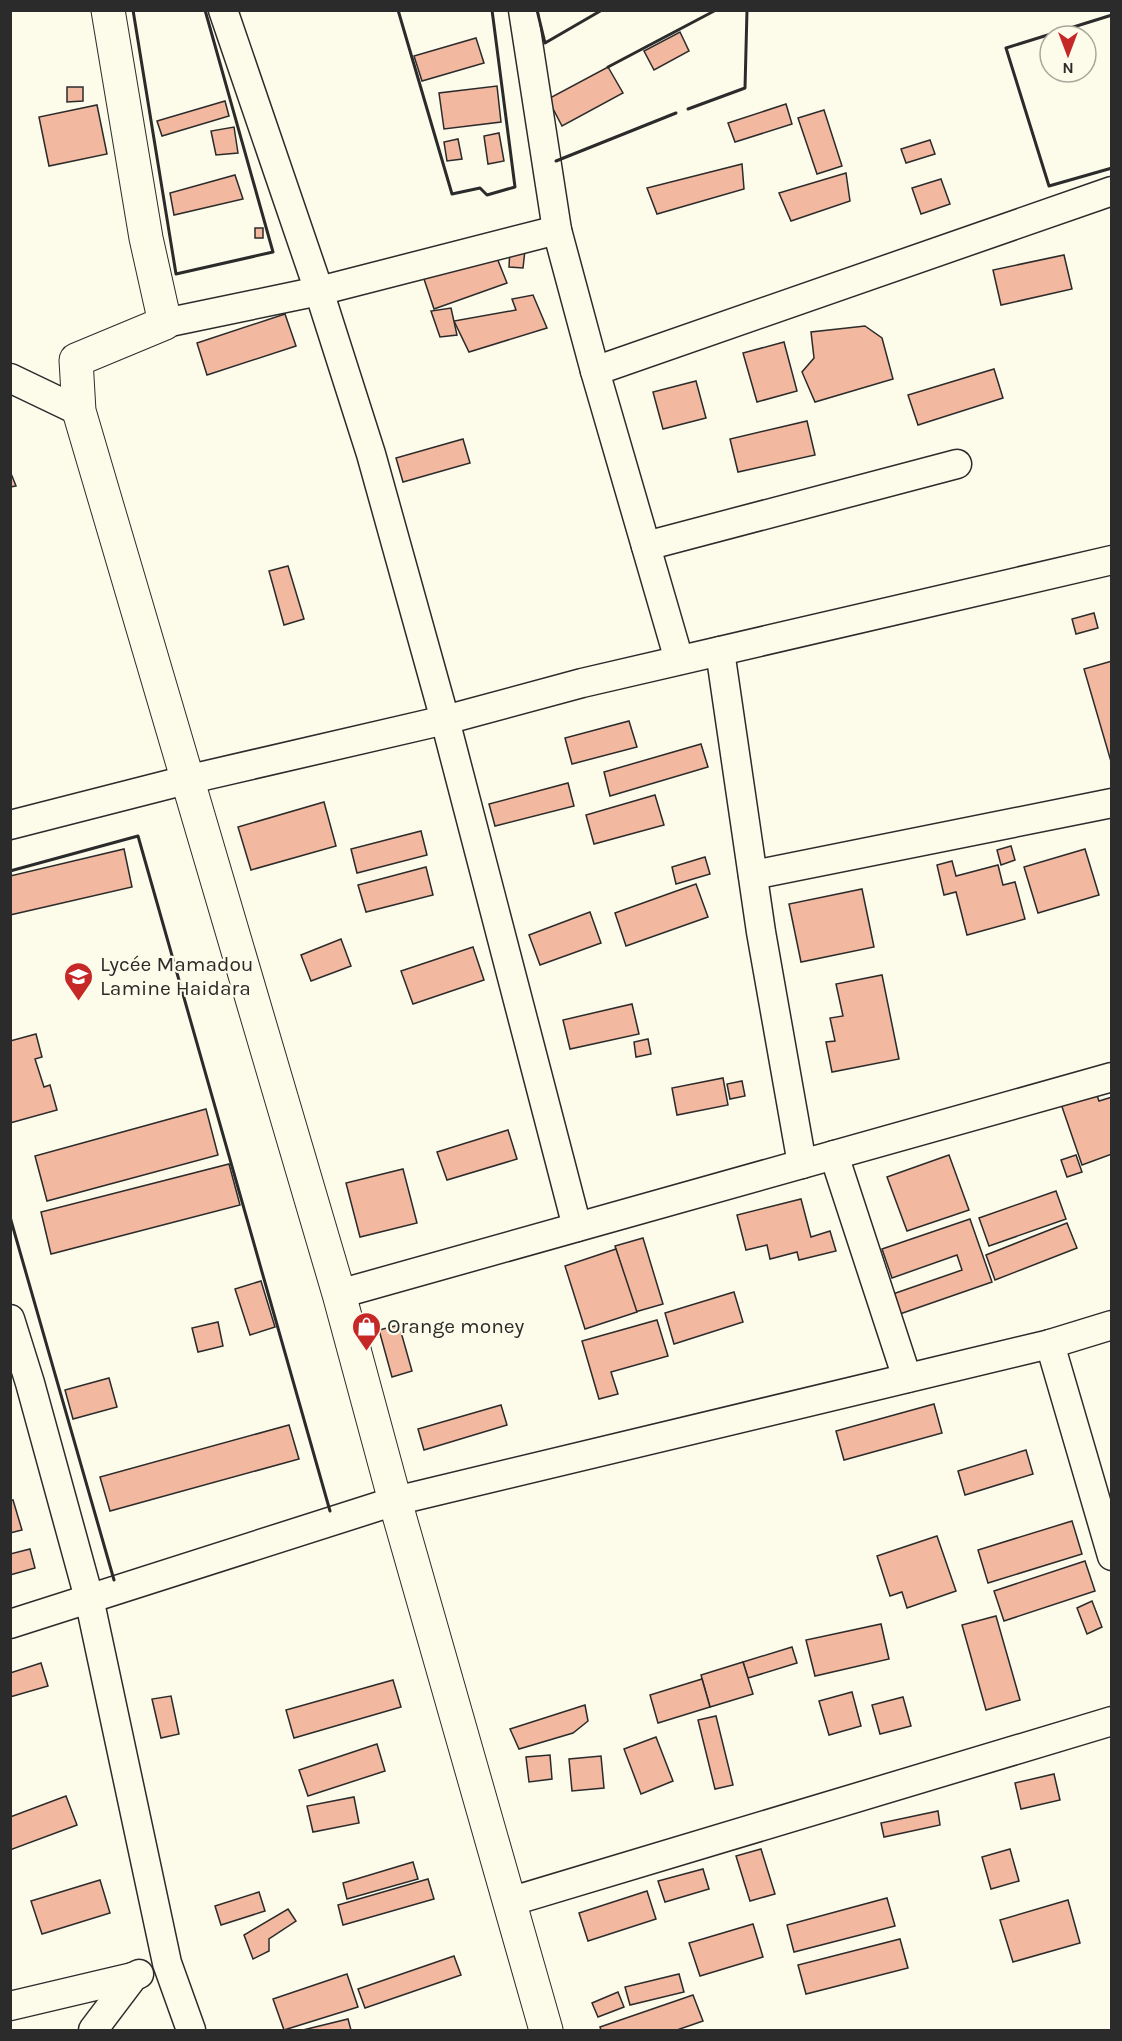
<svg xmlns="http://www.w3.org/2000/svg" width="1122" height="2041" viewBox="0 0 1122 2041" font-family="Karla,sans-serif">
  <rect width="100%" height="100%" fill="#fdfbea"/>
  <g fill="#f2b8a0" stroke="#2b2b2b" stroke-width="1.5">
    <polygon points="680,32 689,51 654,70 644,51"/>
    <polygon points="476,38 484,63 422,81 414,56"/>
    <polygon points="608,67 623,93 562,126 548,99"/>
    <polygon points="497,86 501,122 444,129 439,93"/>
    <polygon points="67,87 83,87 83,101 67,102"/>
    <polygon points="225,101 229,116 162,136 157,121"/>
    <polygon points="786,104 792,124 735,142 728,123"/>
    <polygon points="97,105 107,154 49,166 39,117"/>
    <polygon points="824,110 842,166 817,174 798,118"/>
    <polygon points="234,127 238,153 216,155 211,131"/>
    <polygon points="499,133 504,161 488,164 484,136"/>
    <polygon points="458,139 462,159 447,161 444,142"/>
    <polygon points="930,140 935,154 906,163 901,149"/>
    <polygon points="742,164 744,189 657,214 647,188"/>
    <polygon points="846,173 850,201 791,221 779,193"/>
    <polygon points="235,175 243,199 174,215 170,193"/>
    <polygon points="941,179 950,204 921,214 912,188"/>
    <rect x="255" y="228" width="8" height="10"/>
    <polygon points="510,249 525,250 523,268 509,267"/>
    <polygon points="495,253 507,283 434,309 423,276"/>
    <polygon points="1064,255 1072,289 1001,305 993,270"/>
    <polygon points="533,295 547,328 469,352 454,321 516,310 512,299"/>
    <polygon points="451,308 457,335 440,337 431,311"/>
    <polygon points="285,314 296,346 207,375 197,343"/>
    <polygon points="865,326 882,338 893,379 815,402 802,372 814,358 811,332"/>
    <polygon points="784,342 797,391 757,402 743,353"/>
    <polygon points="994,369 1003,398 918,425 908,395"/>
    <polygon points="696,381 706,418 663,429 653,392"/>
    <polygon points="807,421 815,455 738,472 730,439"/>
    <polygon points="463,439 470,463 403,482 396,458"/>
    <polygon points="10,471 16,486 10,487"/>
    <polygon points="288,566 304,619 284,625 269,571"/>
    <polygon points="1094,613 1098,628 1076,634 1072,619"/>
    <polygon points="1112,661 1112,765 1084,669"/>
    <polygon points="629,721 637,747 572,764 565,738"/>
    <polygon points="701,744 708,767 610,796 604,772"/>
    <polygon points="568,783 574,806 495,826 489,804"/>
    <polygon points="655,795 664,825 594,844 586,815"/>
    <polygon points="324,802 336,846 251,870 238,827"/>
    <polygon points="421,831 427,855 357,873 351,849"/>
    <polygon points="1011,846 1015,860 1001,865 997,850"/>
    <polygon points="124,849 132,887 10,915 10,876"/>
    <polygon points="1085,849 1099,895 1038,913 1024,867"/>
    <polygon points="705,857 710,874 676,884 672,867"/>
    <polygon points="952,861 956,876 998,865 1003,885 1015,882 1025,919 967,935 956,892 944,895 937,865"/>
    <polygon points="426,867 433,895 366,912 358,885"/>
    <polygon points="696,884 708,917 626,946 615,913"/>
    <polygon points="862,889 874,947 801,962 789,904"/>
    <polygon points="590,912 601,943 540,965 529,935"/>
    <polygon points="341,939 351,966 311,981 301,955"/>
    <polygon points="473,947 484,980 413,1004 401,971"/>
    <polygon points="882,975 899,1059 832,1072 826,1042 835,1041 830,1018 843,1016 836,984"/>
    <polygon points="632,1004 639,1034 570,1049 563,1020"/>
    <polygon points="36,1034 42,1057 35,1059 44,1087 50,1085 57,1110 10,1123 10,1041"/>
    <polygon points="648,1039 651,1054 636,1057 634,1042"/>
    <polygon points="723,1078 728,1105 677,1115 672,1088"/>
    <polygon points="742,1081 745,1096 730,1099 727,1084"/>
    <polygon points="1095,1090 1099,1101 1112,1097 1112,1154 1082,1165 1060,1101"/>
    <polygon points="206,1109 218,1155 47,1201 35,1156"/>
    <polygon points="508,1130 517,1159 447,1180 437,1152"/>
    <polygon points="949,1155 969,1210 907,1231 887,1177"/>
    <polygon points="1076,1155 1082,1172 1067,1177 1061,1160"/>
    <polygon points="229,1164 240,1205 51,1254 41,1212"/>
    <polygon points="403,1169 417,1223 360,1237 346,1183"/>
    <polygon points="1056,1191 1066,1219 989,1246 979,1218"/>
    <polygon points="801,1199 811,1237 830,1231 836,1251 799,1260 797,1252 770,1259 767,1245 746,1250 737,1215"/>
    <polygon points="970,1219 992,1282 897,1315 890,1295 962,1270 957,1255 892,1278 882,1249"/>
    <polygon points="1067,1223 1077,1248 995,1280 986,1255"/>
    <polygon points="643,1238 663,1304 635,1312 615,1246"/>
    <polygon points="616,1249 637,1312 585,1329 565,1266"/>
    <polygon points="261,1281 275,1327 250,1335 235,1289"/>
    <polygon points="734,1292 743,1322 674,1344 665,1313"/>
    <polygon points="657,1320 668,1356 611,1372 618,1394 599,1399 582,1341"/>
    <polygon points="218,1322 223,1346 198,1352 192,1328"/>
    <polygon points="399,1325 412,1371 392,1377 379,1330"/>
    <polygon points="109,1378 117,1407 73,1419 65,1390"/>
    <polygon points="934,1404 942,1433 844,1460 836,1431"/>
    <polygon points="501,1405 507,1425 424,1450 418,1429"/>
    <polygon points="289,1425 299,1459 110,1511 100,1477"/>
    <polygon points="1026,1450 1033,1474 965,1495 958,1471"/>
    <polygon points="13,1500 22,1530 10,1533 10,1501"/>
    <polygon points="1072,1521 1082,1554 988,1583 978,1550"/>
    <polygon points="937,1536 956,1591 907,1608 902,1592 890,1596 877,1556"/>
    <polygon points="30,1549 35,1568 10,1575 10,1554"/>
    <polygon points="1085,1561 1095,1591 1004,1621 994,1591"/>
    <polygon points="1092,1601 1102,1627 1087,1634 1077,1608"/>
    <polygon points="996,1616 1020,1700 986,1710 962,1625"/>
    <polygon points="881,1624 889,1659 815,1676 806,1640"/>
    <polygon points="792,1647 797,1663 748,1678 743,1662"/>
    <polygon points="743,1662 753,1694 710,1707 701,1675"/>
    <polygon points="41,1663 48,1686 10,1697 10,1673"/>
    <polygon points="702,1679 710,1707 658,1723 650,1695"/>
    <polygon points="393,1680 401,1707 294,1738 286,1710"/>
    <polygon points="852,1692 861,1726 829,1735 819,1701"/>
    <polygon points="171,1696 179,1734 161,1738 152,1699"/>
    <polygon points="903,1697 911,1726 880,1734 872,1705"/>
    <polygon points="585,1705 588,1721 573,1733 519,1749 510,1729"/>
    <polygon points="716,1716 733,1785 715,1789 698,1720"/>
    <polygon points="656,1737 673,1781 641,1794 624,1749"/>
    <polygon points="377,1744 385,1771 308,1796 299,1770"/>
    <polygon points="550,1755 552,1779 529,1782 526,1757"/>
    <polygon points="601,1756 604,1788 572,1791 569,1759"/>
    <polygon points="1054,1774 1060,1800 1021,1809 1015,1783"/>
    <polygon points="66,1796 77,1825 10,1850 10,1817"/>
    <polygon points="354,1797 359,1823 313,1832 307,1806"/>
    <polygon points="938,1811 940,1825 884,1837 881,1823"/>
    <polygon points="761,1849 775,1894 750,1901 736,1856"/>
    <polygon points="1010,1849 1019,1881 991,1889 982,1857"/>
    <polygon points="413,1862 418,1879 347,1899 343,1883"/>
    <polygon points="703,1869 709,1889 665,1902 658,1881"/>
    <polygon points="428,1879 434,1899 343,1925 338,1905"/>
    <polygon points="100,1880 110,1913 42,1934 31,1901"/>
    <polygon points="647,1891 656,1919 588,1941 579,1913"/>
    <polygon points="259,1892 265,1911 221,1925 215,1906"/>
    <polygon points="887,1898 895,1926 794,1952 787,1925"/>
    <polygon points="1068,1900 1080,1943 1013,1962 1000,1920"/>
    <polygon points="288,1909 296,1921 269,1939 269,1951 253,1959 244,1935"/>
    <polygon points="753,1924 763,1957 700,1976 689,1943"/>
    <polygon points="900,1939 908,1968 806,1994 798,1965"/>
    <polygon points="454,1956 461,1975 365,2008 358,1989"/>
    <polygon points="347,1974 358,2007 284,2030 273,1999"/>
    <polygon points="679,1974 684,1992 630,2005 625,1987"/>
    <polygon points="618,1992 624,2007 598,2017 592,2003"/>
    <polygon points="693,1995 703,2021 677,2030 601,2030 600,2027"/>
    <polygon points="348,2019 351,2030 303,2030"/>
  </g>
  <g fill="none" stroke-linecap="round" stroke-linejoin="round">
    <defs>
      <g id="street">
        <polyline points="223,10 319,291 371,454 445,720 577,1227"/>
        <polyline points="523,10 557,230 595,371 679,660"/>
        <polyline points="165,323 319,291 557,230"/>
        <polyline points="595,371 1112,191"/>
        <polyline points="10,378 79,411"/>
        <polyline points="646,546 957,464"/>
        <polyline points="720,651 761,932 802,1164"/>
        <polyline points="10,825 186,780 445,720 582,683 1112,560"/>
        <polyline points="753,875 1112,803"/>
        <polyline points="834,1155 907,1378"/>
        <polyline points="339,1294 1112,1077"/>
        <polyline points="10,1319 30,1383 89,1598 167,1963 191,2030"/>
        <polyline points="1050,1344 1112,1556"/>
        <polyline points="10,1624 395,1501 1050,1344 1112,1325"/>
        <polyline points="509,1902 1112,1721"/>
        <polyline points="10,2006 133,1977"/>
        <polyline points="93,2030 133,1977 139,1974"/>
      </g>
      <polyline id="secondary" points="108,10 146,238 165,323 76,360 79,411 339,1294 395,1501 546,2030"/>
    </defs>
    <use href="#street" stroke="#2b2b2b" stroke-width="31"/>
    <use href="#secondary" stroke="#2b2b2b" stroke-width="35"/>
    <use href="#street" stroke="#fdfbea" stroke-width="28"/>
    <use href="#secondary" stroke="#fdfbea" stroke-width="33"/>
    <g stroke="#2b2b2b" stroke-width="3">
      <polyline points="133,10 176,274 273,252 205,10"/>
      <polyline points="398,10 452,194 480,188 487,195 515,187 492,10"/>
      <polyline points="537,10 545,43 602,10"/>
      <polyline points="1112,15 1006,48 1049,186 1112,168"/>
      <polyline points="608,67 716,10"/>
      <polyline points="688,109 745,88 747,10"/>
      <polyline points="556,161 676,113"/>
      <polyline points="10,871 138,836 330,1511"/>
      <polyline points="10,1217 114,1580"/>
    </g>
  </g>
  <defs>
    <symbol id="school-pin" viewBox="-11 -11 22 30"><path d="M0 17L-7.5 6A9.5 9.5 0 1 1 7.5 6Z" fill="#c62828" stroke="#fdfbea"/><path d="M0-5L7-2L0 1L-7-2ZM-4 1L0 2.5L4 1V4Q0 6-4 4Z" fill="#fff"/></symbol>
    <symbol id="shop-pin" viewBox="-11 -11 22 30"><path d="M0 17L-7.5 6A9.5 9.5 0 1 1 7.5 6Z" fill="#c62828" stroke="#fdfbea"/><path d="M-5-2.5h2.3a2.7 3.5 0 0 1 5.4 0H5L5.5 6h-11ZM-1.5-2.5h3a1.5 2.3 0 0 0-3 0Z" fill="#fff"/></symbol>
  </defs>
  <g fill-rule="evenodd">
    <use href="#school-pin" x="62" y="960" width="33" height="45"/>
    <use href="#shop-pin" x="350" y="1310" width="33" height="45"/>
  </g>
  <g text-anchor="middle" stroke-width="4.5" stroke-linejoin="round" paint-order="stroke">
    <g font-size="21" fill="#2b2b2b" stroke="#fdfbea" text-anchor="start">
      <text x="100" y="971">Lycée Mamadou<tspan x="100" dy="24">Lamine Haidara</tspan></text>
      <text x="387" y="1333">Orange money</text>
    </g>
  </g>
  <rect width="1122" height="2041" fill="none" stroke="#2b2b2b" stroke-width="24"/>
  <g transform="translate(1068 54) rotate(180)"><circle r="28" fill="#fdfbea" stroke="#a9a89e" stroke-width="1.5"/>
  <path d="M0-4.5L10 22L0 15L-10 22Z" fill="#c62828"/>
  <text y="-9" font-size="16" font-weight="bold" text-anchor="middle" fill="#2b2b2b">N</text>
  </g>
</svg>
